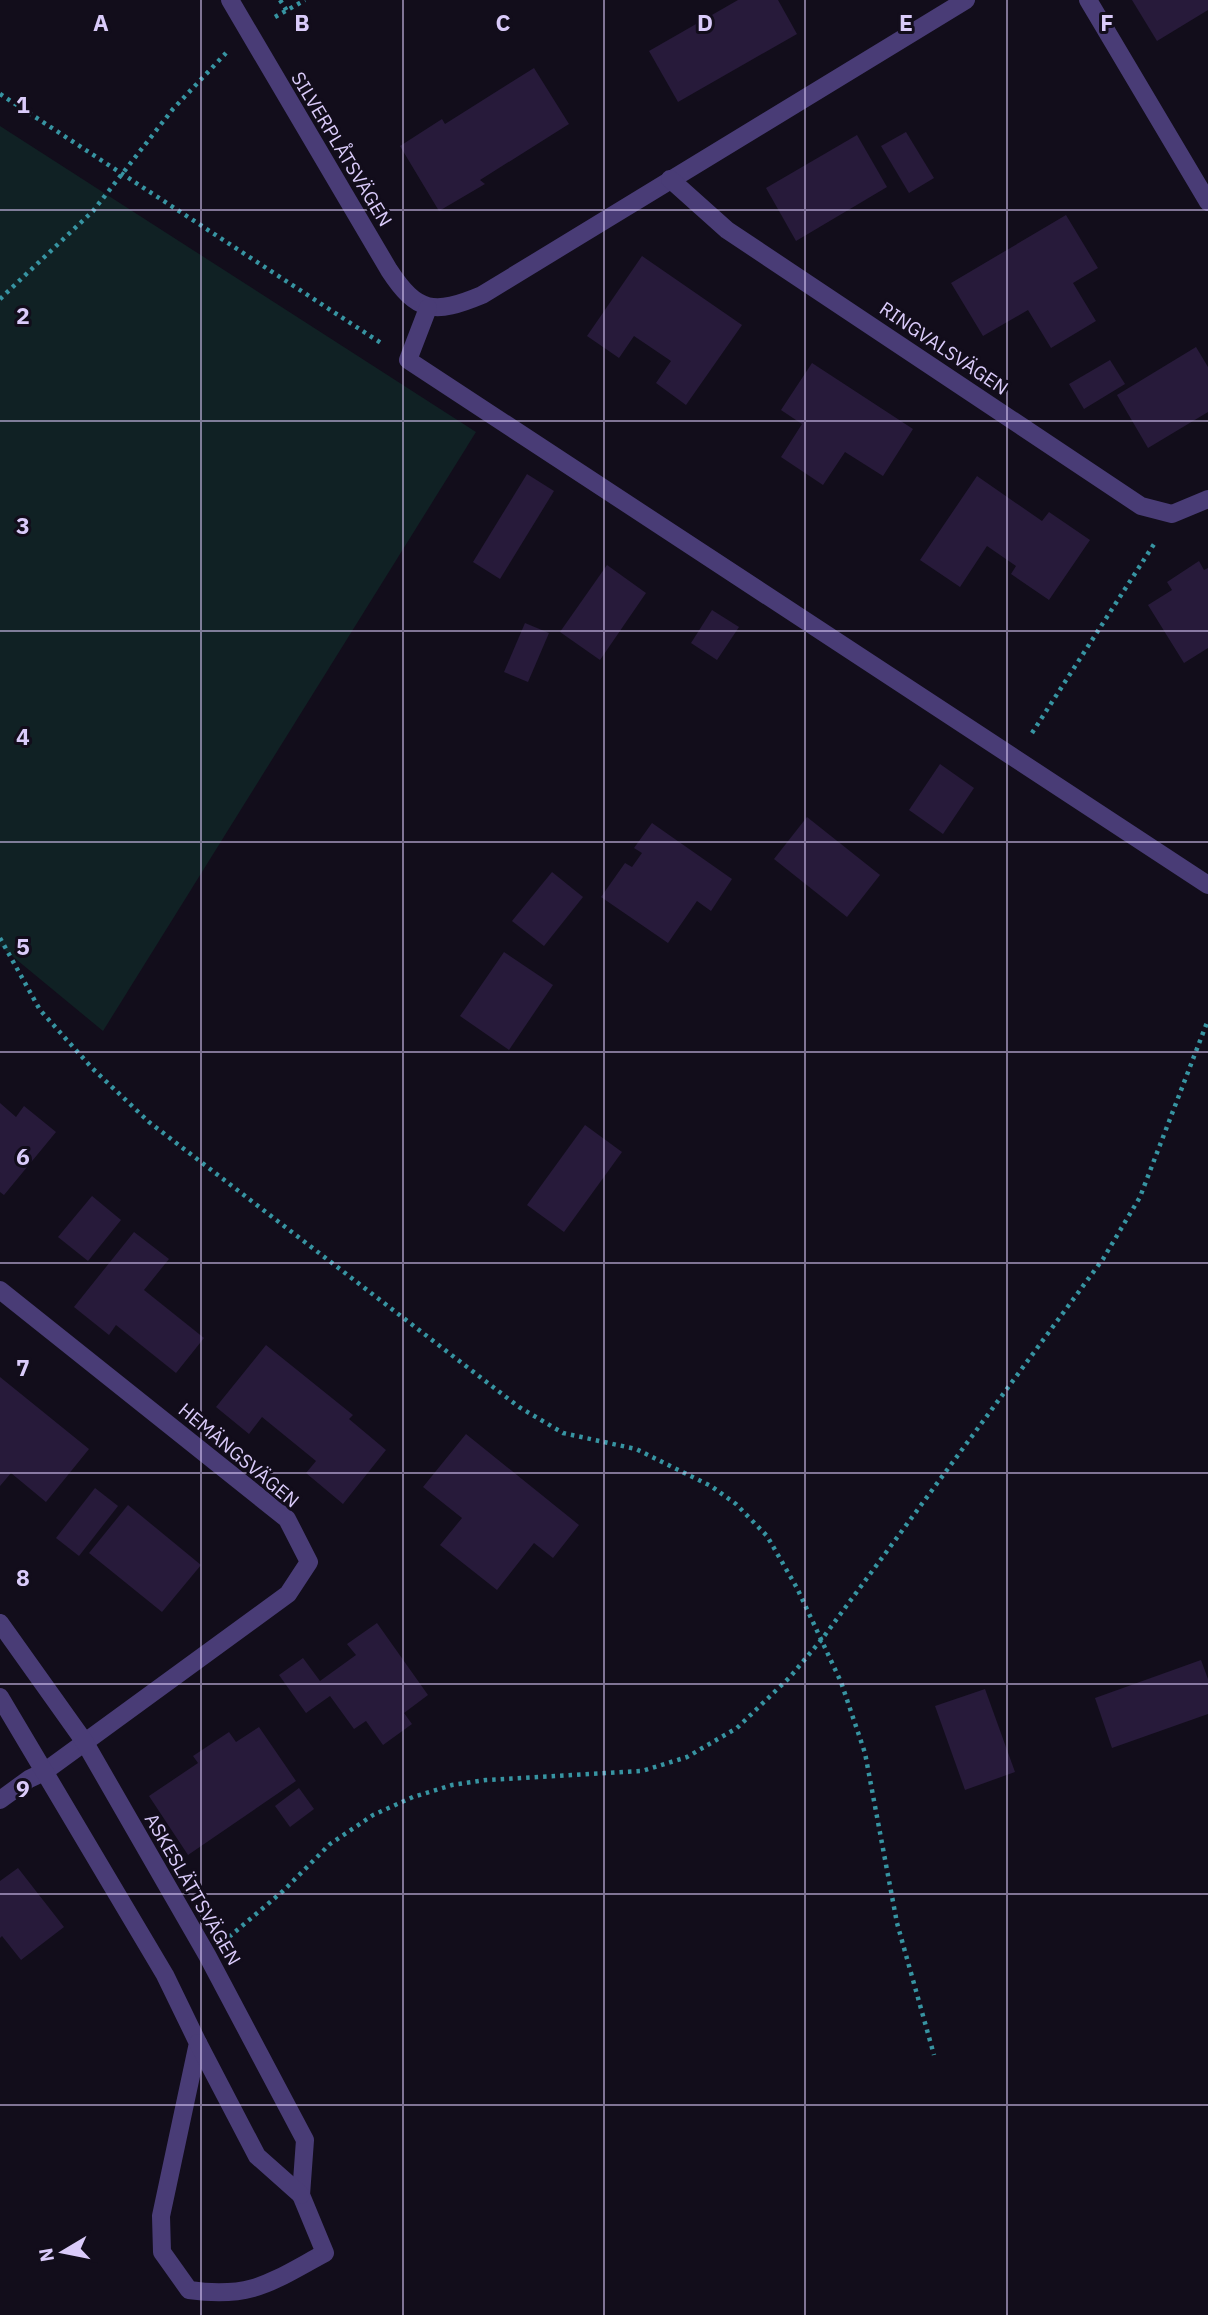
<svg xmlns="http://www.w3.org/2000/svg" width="1208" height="2315" viewBox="0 0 1208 2315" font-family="'IBM Plex Sans',sans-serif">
  <rect width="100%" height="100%" fill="#120d1b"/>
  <polygon fill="#102124" points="0,126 476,432 103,1031 0,946"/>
  <g fill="#271a3a">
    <polygon points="738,0 778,0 797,34 678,102 649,51"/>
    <polygon points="1132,0 1208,0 1208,10 1157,41"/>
    <polygon points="534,68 569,124 480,180 485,184 439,211 400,146 442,119 445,124"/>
    <polygon points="906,132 934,178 909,193 881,146"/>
    <polygon points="857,135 887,187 796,241 766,188"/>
    <polygon points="1066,215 1098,268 1073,283 1096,321 1051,348 1028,310 983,336 951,283"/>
    <polygon points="642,256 742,325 686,405 656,383 671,361 634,336 619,358 587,336"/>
    <polygon points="1196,347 1208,367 1208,412 1148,448 1117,395"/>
    <polygon points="1110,360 1125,384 1084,409 1069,384"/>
    <polygon points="812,363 913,429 883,476 845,452 823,485 781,457 802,424 781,410"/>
    <polygon points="527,474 554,491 500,579 473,562"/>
    <polygon points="977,476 1042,521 1049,512 1090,540 1049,600 1011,574 1016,566 987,546 960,587 920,560"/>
    <polygon points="1199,561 1204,570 1208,568 1208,648 1184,663 1148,605 1172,590 1167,582"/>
    <polygon points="607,565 646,593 600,660 560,632"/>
    <polygon points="712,610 739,627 717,660 691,643"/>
    <polygon points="525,623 549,633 528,682 504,672"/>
    <polygon points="940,764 974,788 943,834 909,810"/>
    <polygon points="807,817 880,875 847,917 774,859"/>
    <polygon points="652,823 732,879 711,911 697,901 668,943 601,897 625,863 632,867 642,853 634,848"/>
    <polygon points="552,872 583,897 544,946 512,921"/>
    <polygon points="504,952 553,985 509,1050 460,1016"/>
    <polygon points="0,1103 16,1117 24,1106 56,1132 4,1195 0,1192"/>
    <polygon points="585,1125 622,1152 564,1232 527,1205"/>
    <polygon points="92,1196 121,1220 88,1261 58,1237"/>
    <polygon points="134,1232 169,1259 144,1290 204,1338 176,1373 116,1325 109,1335 74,1307"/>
    <polygon points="266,1345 353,1415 349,1419 386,1450 343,1504 306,1473 316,1461 262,1417 249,1434 216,1407"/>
    <polygon points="0,1377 89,1449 46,1502 11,1473 0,1486"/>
    <polygon points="466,1434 579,1525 553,1558 534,1543 497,1590 440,1545 462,1518 423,1487"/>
    <polygon points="95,1488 118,1506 79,1556 56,1538"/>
    <polygon points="128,1505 201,1565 162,1612 89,1553"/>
    <polygon points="377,1623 428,1695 404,1713 412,1724 383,1745 366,1721 354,1729 330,1696 306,1713 279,1675 303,1658 320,1681 356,1655 347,1644"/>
    <polygon points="1201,1660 1208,1679 1208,1714 1112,1748 1095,1698"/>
    <polygon points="985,1689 1015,1772 965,1790 935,1706"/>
    <polygon points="259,1727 296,1781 188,1855 149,1796 198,1763 193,1756 229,1732 236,1742"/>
    <polygon points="299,1788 314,1809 290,1827 275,1806"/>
    <polygon points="18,1868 64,1927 21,1960 2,1936 0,1938 0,1881"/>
  </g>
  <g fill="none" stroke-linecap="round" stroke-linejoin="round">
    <g stroke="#3794a2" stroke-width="4.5" stroke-dasharray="3.5 5" stroke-linecap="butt">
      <polyline points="280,0 287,11"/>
      <polyline points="275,17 305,0"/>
      <polyline points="0,94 384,345"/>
      <polyline points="0,299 93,211 173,109 226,53"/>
      <polyline points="1032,733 1156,541"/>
      <polyline points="0,938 40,1010 92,1068 149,1122 519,1407 563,1433 636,1449 711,1486 736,1504 767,1536 797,1588 841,1682 865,1753 897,1923 934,2055"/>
      <polyline points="229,1937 283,1891 330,1844 373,1815 413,1797 452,1785 486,1780 642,1771 687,1757 737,1728 790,1677 822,1639 1103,1259 1140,1197 1208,1020"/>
    </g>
    <g stroke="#493c76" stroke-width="18">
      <path d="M 230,0 L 389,270 C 417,313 434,315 482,295 L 966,0"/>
      <polyline points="1088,0 1208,202"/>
      <polyline points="670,179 727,230 1141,506 1172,514 1208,499"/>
      <polyline points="428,308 408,360 1208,885"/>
      <polyline points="0,1290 287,1519 309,1562 288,1594 44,1772 29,1779 0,1800"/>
      <path d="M 0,1623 L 84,1741 L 207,1955 L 305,2140 L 301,2195 L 325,2253 C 271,2282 252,2299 189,2290 L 162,2252 L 161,2216 L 198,2043 L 165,1975 L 0,1697"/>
      <polyline points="198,2043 257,2156 301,2195"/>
    </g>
  </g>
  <path fill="none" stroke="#dacbfa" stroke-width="2" stroke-opacity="0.55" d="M 201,0 L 201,2315M 403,0 L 403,2315M 604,0 L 604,2315M 805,0 L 805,2315M 1007,0 L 1007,2315M 0,210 L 1208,210M 0,421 L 1208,421M 0,631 L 1208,631M 0,842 L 1208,842M 0,1052 L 1208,1052M 0,1263 L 1208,1263M 0,1473 L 1208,1473M 0,1684 L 1208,1684M 0,1894 L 1208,1894M 0,2105 L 1208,2105"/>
  <g text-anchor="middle" stroke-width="6" stroke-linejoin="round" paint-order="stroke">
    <g font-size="19" fill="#dacbfa" stroke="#120d1b">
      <text transform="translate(342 149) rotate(59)" y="7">SILVERPLÅTSVÄGEN</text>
      <text transform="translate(944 348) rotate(34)" y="7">RINGVALSVÄGEN</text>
      <text transform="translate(239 1455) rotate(40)" y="7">HEMÄNGSVÄGEN</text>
      <text transform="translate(193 1889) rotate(60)" y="7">ASKESLÄTTSVÄGEN</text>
    </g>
  </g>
  <g font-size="23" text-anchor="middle" font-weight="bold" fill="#dacbfa" stroke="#120d1b" stroke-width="6" stroke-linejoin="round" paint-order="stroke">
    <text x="101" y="31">A</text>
    <text x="302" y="31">B</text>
    <text x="503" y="31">C</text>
    <text x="705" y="31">D</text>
    <text x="906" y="31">E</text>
    <text x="1107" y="31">F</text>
    <text x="23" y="113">1</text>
    <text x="23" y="324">2</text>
    <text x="23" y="534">3</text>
    <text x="23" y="745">4</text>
    <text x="23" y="955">5</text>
    <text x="23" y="1165">6</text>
    <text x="23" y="1376">7</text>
    <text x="23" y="1586">8</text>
    <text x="23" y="1797">9</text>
  </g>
  <g transform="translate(63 2252) rotate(260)" stroke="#120d1b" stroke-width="5" paint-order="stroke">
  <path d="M0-5L12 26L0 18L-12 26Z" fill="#dacbfa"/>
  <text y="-10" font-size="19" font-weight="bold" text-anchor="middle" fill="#dacbfa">N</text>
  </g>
</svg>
